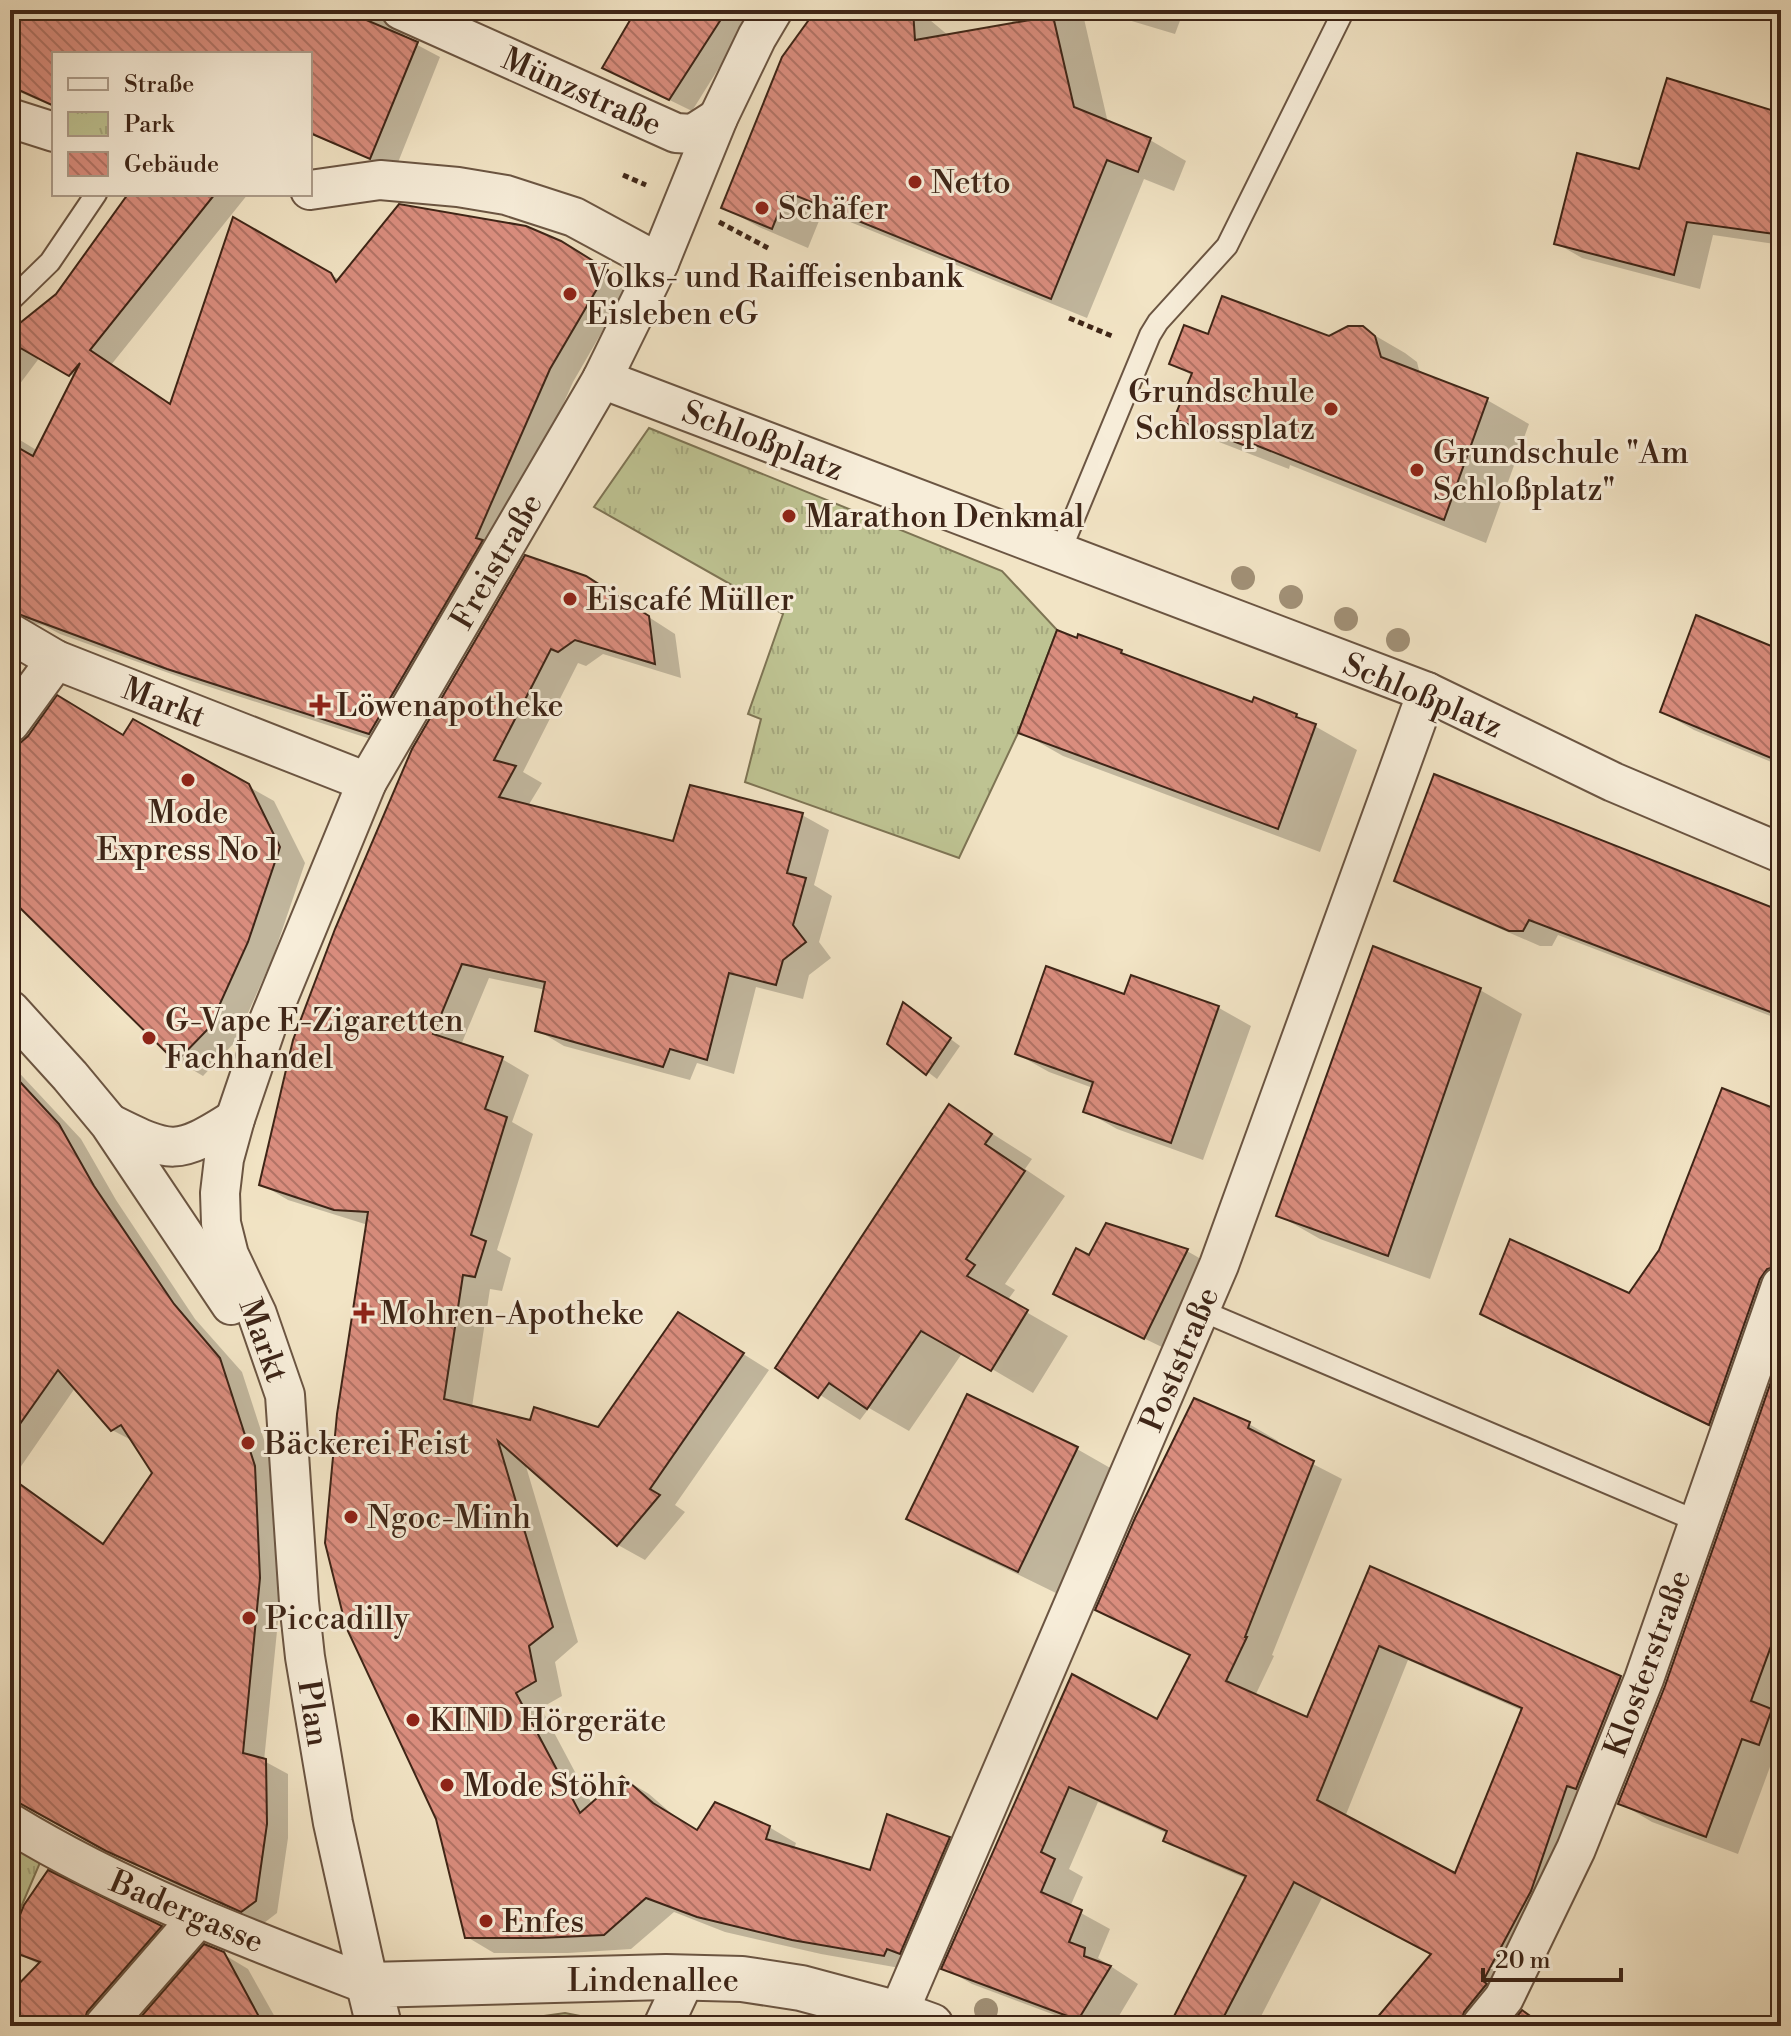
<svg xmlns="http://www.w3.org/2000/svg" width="1791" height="2036" viewBox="0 0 1791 2036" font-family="'Libre Bodoni',serif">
  <defs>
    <pattern id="park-tufts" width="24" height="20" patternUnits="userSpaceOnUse" patternTransform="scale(2)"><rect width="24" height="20" fill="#bec392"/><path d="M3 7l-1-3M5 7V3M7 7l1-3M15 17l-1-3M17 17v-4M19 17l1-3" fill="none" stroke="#a4a77d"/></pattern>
    <pattern id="building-back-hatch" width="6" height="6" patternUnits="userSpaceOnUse" patternTransform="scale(2)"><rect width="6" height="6" fill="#da8d7e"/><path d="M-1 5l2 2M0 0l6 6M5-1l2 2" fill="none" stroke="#b27366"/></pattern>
  </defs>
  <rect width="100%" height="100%" fill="#f2e4c5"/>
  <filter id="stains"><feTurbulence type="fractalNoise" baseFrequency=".0025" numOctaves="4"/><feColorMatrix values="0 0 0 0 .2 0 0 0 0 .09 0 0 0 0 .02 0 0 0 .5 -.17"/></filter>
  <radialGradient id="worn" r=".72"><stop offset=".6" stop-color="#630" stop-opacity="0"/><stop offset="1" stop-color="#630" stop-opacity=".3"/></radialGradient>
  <g fill="url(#park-tufts)" stroke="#7e7454" stroke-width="2">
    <polygon points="649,428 1002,571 1057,630 1018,733 959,858 745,782 761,719 748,714 783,614 594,507"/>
    <polygon points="10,1839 42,1858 10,1933"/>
    <polygon points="565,2013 585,2017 602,2026 515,2026 530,2018"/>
  </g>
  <g fill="#0003" fill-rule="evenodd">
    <polygon points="10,10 406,10 401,27 406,39 440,57 395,170 310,134 310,54 54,54 54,107 10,88"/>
    <polygon points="624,10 755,10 692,111 604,68 633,19 622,12"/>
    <polygon points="819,10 918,10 949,36 1013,25 1010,10 1082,10 1108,123 1150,140 1186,161 1174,191 1144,179 1087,318 823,211 808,248 759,227 723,207"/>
    <polygon points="1095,10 1184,10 1175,34"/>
    <polygon points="1781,115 1781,245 1713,235 1700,289 1582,258 1556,243 1640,171"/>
    <polygon points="130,194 248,194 111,365 172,406 234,220 340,280 584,257 629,285 573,382 498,551 392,746 191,681 60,634 45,626 10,617 10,434 38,451 75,377 40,357 10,397 10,335 58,296"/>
    <polygon points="1362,328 1405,353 1417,362 1420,374 1487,400 1529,424 1486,543 1290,465 1289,469 1219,442 1177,418 1193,376 1172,364 1209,336 1329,338"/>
    <polygon points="613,594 675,634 681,678 603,654 586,666 578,663 523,772 542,783 528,806 674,843 802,815 829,830 814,885 832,896 819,942 831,958 809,975 803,999 756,987 734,1074 697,1063 690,1080 564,1046 537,1030 546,990 489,978 461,1045 502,1059 529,1075 512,1122 533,1134 497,1250 511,1258 502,1291 490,1289 472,1407 532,1422 599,1429 705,1330 769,1370 675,1505 685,1512 645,1560 618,1545 525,1463 578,1642 555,1662 562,1696 541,1708 592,1804 622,1778 649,1794 680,1821 698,1832 769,1827 796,1843 794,1849 871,1872 949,1839 976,1854 911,1970 821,1954 725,1932 674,1912 631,1949 568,1953 494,1953 467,1937 368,1225 288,1200 261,1184 413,750"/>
    <polygon points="1121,652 1138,662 1253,705 1255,700 1297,716 1357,750 1320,852 1063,756 1021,732"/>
    <polygon points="1781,652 1781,766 1694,730 1662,712"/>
    <polygon points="10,669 44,689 13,735 15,746 124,737 134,722 274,801 305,863 273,957 235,1042 203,1076 178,1061 99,985 101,983 10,898"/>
    <polygon points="1396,880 1781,911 1781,1020 1558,935 1552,946 1540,946 1425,896"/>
    <polygon points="1374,949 1480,990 1522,1014 1430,1279 1320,1239 1278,1215"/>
    <polygon points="1132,977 1219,1008 1251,1026 1203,1160 1117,1129 1085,1111 1093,1088 1049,1072 1017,1054 1126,997"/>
    <polygon points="913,1011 960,1046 937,1079 890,1043"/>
    <path d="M 10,1063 L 81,1139 L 116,1200 L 195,1319 L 242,1372 L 277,1480 L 281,1591 L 264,1761 L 288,1774 L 288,1838 L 277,1913 L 264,1923 L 174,1884 L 88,1840 L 10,1794 ZM 75,1388 L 112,1430 L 135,1442 L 155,1473 L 105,1544 L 13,1478 Z"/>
    <polygon points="950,1107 1032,1159 1025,1169 1065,1196 1005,1284 1015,1290 1007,1301 1068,1336 1033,1393 963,1352 909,1431 869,1408 860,1420 777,1368"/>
    <polygon points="1781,1113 1781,1264 1768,1261 1781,1269 1742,1442 1514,1332 1482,1314 1630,1296"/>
    <polygon points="1107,1226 1187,1251 1208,1263 1166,1349 1077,1306 1090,1258"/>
    <polygon points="1781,1361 1781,1759 1774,1756 1738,1854 1652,1822 1620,1803 1667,1687"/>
    <path d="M 1195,1400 L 1249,1424 L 1278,1441 L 1276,1445 L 1342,1479 L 1272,1655 L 1274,1656 L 1255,1696 L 1308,1720 L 1371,1569 L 1620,1678 L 1649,1695 L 1494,2026 L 1372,2026 L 1433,1955 L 1323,1896 L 1256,2026 L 1171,2026 L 1247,1879 L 1194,1856 L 1165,1840 L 1168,1834 L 1098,1802 L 1069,1869 L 1083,1877 L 1070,1907 L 1110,1929 L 1098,1958 L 1138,1984 L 1113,2026 L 1084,2026 L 972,1984 L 944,1968 L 1073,1677 L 1158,1722 L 1192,1656 L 1098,1609 ZM 1408,1660 L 1523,1711 L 1456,1876 L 1345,1817 Z"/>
    <polygon points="1077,1449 1119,1473 1060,1595 951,1542 909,1518"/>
    <polygon points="49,1873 185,1941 111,2026 10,2026 10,1995 40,1965 10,1949 10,1945"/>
    <polygon points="223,1954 248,1969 280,2026 136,2026"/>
  </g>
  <g fill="url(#building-back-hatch)" stroke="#3e2517" stroke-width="2" fill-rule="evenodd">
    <polygon points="10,10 343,10 418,42 370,159 310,133 310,54 54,54 54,106 10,86"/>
    <polygon points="636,10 727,10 669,100 602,68"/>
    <polygon points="816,10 913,10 915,40 1053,16 1074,107 1151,138 1138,172 1107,160 1051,299 787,192 772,229 721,208 782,57"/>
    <polygon points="1667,78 1781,113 1781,235 1687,222 1674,275 1554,244 1577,153 1639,169"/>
    <polygon points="128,194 215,194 90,350 170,404 233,217 331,273 336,282 399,204 526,226 561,241 608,270 550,369 476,538 483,540 369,734 167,669 10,611 10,443 33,456 80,363 69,376 10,342 10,331 56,294"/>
    <polygon points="1222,296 1329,336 1348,326 1363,326 1375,336 1381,357 1488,398 1444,520 1248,442 1246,446 1174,419 1192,373 1169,364 1184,325 1208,334"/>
    <polygon points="525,555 586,576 649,616 655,664 575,640 558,652 551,649 494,760 516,766 499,797 673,841 690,785 803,813 787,873 806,878 793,925 806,942 783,960 776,985 729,973 707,1060 670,1049 663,1067 535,1031 545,982 462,964 433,1034 503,1057 485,1109 507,1117 471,1235 486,1241 475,1277 463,1275 444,1399 530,1420 534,1407 598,1427 678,1312 744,1353 650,1489 660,1495 617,1546 498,1441 553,1627 529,1646 536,1681 516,1693 580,1813 622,1776 653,1803 697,1830 715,1802 770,1826 766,1839 870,1870 887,1814 950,1837 900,1954 887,1949 884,1956 792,1940 697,1917 646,1898 604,1935 540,1938 465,1938 436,1819 346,1627 325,1543 337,1414 368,1212 334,1210 259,1185 293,1040 335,929 412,749"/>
    <polygon points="1696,615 1781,650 1781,762 1660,712"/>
    <polygon points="1057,630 1077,638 1078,634 1122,650 1121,653 1252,702 1254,697 1297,714 1296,717 1316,724 1278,829 1018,733"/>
    <polygon points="57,695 123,735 133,719 249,784 280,847 248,942 209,1028 176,1062 10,898 10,745 20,743 28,736"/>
    <polygon points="1434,774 1781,911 1781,1016 1529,920 1523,931 1509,931 1394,881"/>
    <polygon points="1373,946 1481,988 1388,1256 1276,1216"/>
    <polygon points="1046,966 1124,994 1131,975 1219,1006 1171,1143 1083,1112 1093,1082 1015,1054"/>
    <polygon points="903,1002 951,1038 926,1075 887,1044"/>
    <polygon points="10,1071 59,1124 94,1186 174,1304 220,1358 255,1466 260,1578 243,1753 266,1759 267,1824 256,1901 241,1912 106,1851 10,1798 10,1477 103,1544 152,1473 121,1425 111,1431 58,1370 10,1438"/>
    <polygon points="1722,1088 1781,1111 1781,1265 1767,1269 1760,1279 1709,1425 1480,1314 1510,1239 1629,1293 1659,1250"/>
    <polygon points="949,1104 992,1134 985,1144 1025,1171 966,1259 975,1265 967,1276 1028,1310 991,1371 921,1331 867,1409 829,1383 818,1398 775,1368"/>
    <polygon points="1106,1223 1188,1249 1144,1339 1053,1294 1076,1248 1089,1255"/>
    <polygon points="1781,1353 1781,1619 1751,1701 1772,1709 1759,1745 1742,1739 1706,1837 1618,1804 1665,1686"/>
    <polygon points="967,1394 1078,1447 1018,1572 906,1519"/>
    <path d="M 1194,1398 L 1250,1422 L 1248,1428 L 1314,1461 L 1245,1637 L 1247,1637 L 1226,1681 L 1307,1717 L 1370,1566 L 1621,1676 L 1576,1789 L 1567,1786 L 1531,1891 L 1483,1981 L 1487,1984 L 1485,1986 L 1464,2012 L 1460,2026 L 1370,2026 L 1431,1954 L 1294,1882 L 1219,2026 L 1169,2026 L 1246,1876 L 1163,1841 L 1167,1831 L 1069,1787 L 1041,1852 L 1055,1859 L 1041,1892 L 1082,1910 L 1069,1942 L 1085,1948 L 1084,1956 L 1111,1966 L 1078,2020 L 941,1969 L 1072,1674 L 1157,1719 L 1190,1655 L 1095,1610 L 1135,1518 ZM 1379,1646 L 1522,1708 L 1455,1873 L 1317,1800 Z"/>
    <polygon points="48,1870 162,1926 87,2012 83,2026 10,2026 10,1993 40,1962 10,1951 10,1940 24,1905"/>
    <polygon points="204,1944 224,1952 264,2026 133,2026"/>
    <polygon points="1522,2010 1544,2026 1509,2026"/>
  </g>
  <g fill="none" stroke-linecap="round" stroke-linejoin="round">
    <defs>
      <g id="service">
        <polyline points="10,301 50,262 96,194"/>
        <polyline points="1060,552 1150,335 1158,322 1227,246 1344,10"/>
        <polyline points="1200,1310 1699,1522"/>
      </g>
      <g id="minor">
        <polyline points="401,10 676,133 693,134 718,118"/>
        <polyline points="10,118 54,132"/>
        <polyline points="310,190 380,180 458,187 506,195 574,217 659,263"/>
        <polyline points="602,379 1427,692 1613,782 1781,853"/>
        <polyline points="10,633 56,660 367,782"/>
        <polyline points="10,723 56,660"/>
        <polyline points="10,1010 70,1076 109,1123 231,1305"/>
        <path d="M 111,1124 C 171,1154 177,1156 235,1119"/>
        <path d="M 10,1823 C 123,1892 246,1938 369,1985"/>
        <polyline points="369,1985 333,1823 305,1657 299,1602 285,1395 257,1314 229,1255 221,1223 220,1193 224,1159 235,1119 267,1025 367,782 602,379 659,263 718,118 757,37 773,10"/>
        <polyline points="898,2014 1219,1265 1427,692"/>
        <polyline points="104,2026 197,1919"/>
        <polyline points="663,2026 686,1977"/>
        <polyline points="1481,2026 1504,1998 1576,1849 1644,1679 1781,1286"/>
      </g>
      <polyline id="tertiary" points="379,2026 369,1985 666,1977 742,1979 801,1988 898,2014 931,2026"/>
    </defs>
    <use href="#service" stroke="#6b5542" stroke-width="24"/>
    <use href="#minor" stroke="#6b5542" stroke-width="42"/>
    <use href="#tertiary" stroke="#6b5542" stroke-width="48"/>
    <g stroke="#3e2517" stroke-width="5" stroke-dasharray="6 4" stroke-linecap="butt">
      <polyline points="623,175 646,185"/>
      <polyline points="719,222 768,248"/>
      <polyline points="1069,318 1112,336"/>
    </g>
    <use href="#service" stroke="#f7edd9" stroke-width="20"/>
    <use href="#minor" stroke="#f7edd9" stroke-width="38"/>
    <use href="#tertiary" stroke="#f7edd9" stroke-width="44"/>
  </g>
  <g fill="#a19076">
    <circle cx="1243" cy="578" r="12"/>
    <circle cx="1291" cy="597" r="12"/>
    <circle cx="1346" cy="619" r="12"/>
    <circle cx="1398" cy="640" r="12"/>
    <circle cx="986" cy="2010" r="12"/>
  </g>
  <g fill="#8f2418" stroke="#f7edd9" stroke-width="3">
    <circle cx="915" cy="182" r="8"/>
    <circle cx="762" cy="208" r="8"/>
    <circle cx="570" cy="294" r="8"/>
    <circle cx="1331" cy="409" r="8"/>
    <circle cx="1417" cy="470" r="8"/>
    <circle cx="789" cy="516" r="8"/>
    <circle cx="570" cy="599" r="8"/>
    <path d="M316 693h8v8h8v8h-8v8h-8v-8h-8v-8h8z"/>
    <circle cx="188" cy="780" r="8"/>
    <circle cx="149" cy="1038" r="8"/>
    <path d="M360 1301h8v8h8v8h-8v8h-8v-8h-8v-8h8z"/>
    <circle cx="248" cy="1443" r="8"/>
    <circle cx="351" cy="1517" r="8"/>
    <circle cx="249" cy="1618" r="8"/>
    <circle cx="413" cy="1720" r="8"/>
    <circle cx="447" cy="1785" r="8"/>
    <circle cx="486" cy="1921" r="8"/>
  </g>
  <g text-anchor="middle" stroke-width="6" stroke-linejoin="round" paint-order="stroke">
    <g font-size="32" fill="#3e2517" stroke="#f7edd9">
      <text transform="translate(582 91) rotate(24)" y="11">Münzstraße</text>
      <text transform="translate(763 440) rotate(21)" y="11">Schloßplatz</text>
      <text transform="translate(496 561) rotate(-60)" y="11">Freistraße</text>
      <text transform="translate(1423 695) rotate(23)" y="11">Schloßplatz</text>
      <text transform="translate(164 702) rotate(21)" y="11">Markt</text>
      <text transform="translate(264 1340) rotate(70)" y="11">Markt</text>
      <text transform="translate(1179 1359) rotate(-67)" y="11">Poststraße</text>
      <text transform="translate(1647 1663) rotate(-70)" y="11">Klosterstraße</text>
      <text transform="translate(314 1713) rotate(81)" y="11">Plan</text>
      <text transform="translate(187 1911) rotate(23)" y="11">Badergasse</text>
      <text x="653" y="1991">Lindenallee</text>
    </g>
    <g font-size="32" fill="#3e2517" stroke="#f7edd9" text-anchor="start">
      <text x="931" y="193">Netto</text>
      <text x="778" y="219">Schäfer</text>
      <text x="586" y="287">Volks- und Raiffeisenbank<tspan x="586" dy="37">Eisleben eG</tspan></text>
      <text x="1315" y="402" text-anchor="end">Grundschule<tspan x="1315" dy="37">Schlossplatz</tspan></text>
      <text x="1433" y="463">Grundschule "Am<tspan x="1433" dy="37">Schloßplatz"</tspan></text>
      <text x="805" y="527">Marathon Denkmal</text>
      <text x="586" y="610">Eiscafé Müller</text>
      <text x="336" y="716">Löwenapotheke</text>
      <text x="188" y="823" text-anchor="middle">Mode<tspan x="188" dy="37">Express No 1</tspan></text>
      <text x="165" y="1031">G-Vape E-Zigaretten<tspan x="165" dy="37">Fachhandel</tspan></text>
      <text x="380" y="1324">Mohren-Apotheke</text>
      <text x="264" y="1454">Bäckerei Feist</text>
      <text x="367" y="1528">Ngoc-Minh</text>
      <text x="265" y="1629">Piccadilly</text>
      <text x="429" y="1731">KIND Hörgeräte</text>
      <text x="463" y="1796">Mode Stöhr</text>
      <text x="502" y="1932">Enfes</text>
    </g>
  </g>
  <rect width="1791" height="2036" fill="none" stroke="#f2e4c5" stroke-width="40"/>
  <rect x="12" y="12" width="1767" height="2012" fill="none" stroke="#3e2517" stroke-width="4"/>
  <rect x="20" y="20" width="1751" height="1996" fill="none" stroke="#3e2517" stroke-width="2"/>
  <rect x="52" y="52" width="260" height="144" fill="#f7edd9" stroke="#ad9d8b" stroke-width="2"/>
  <rect x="68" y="78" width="40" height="12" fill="#f7edd9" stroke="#ad9d8b" stroke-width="2"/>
  <text x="124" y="92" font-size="24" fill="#3e2517">Straße</text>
  <rect x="68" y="112" width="40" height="24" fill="url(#park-tufts)" stroke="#ad9d8b" stroke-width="2"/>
  <text x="124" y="132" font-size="24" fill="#3e2517">Park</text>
  <rect x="68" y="152" width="40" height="24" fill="url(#building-back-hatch)" stroke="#ad9d8b" stroke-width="2"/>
  <text x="124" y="172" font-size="24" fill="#3e2517">Gebäude</text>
  <path d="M1483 1968v12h138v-12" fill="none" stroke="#3e2517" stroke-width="4"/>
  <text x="1495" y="1968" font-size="24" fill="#3e2517" stroke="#f7edd9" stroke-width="6" paint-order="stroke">20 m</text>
  <rect width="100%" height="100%" filter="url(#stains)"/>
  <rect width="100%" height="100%" fill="url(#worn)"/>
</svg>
